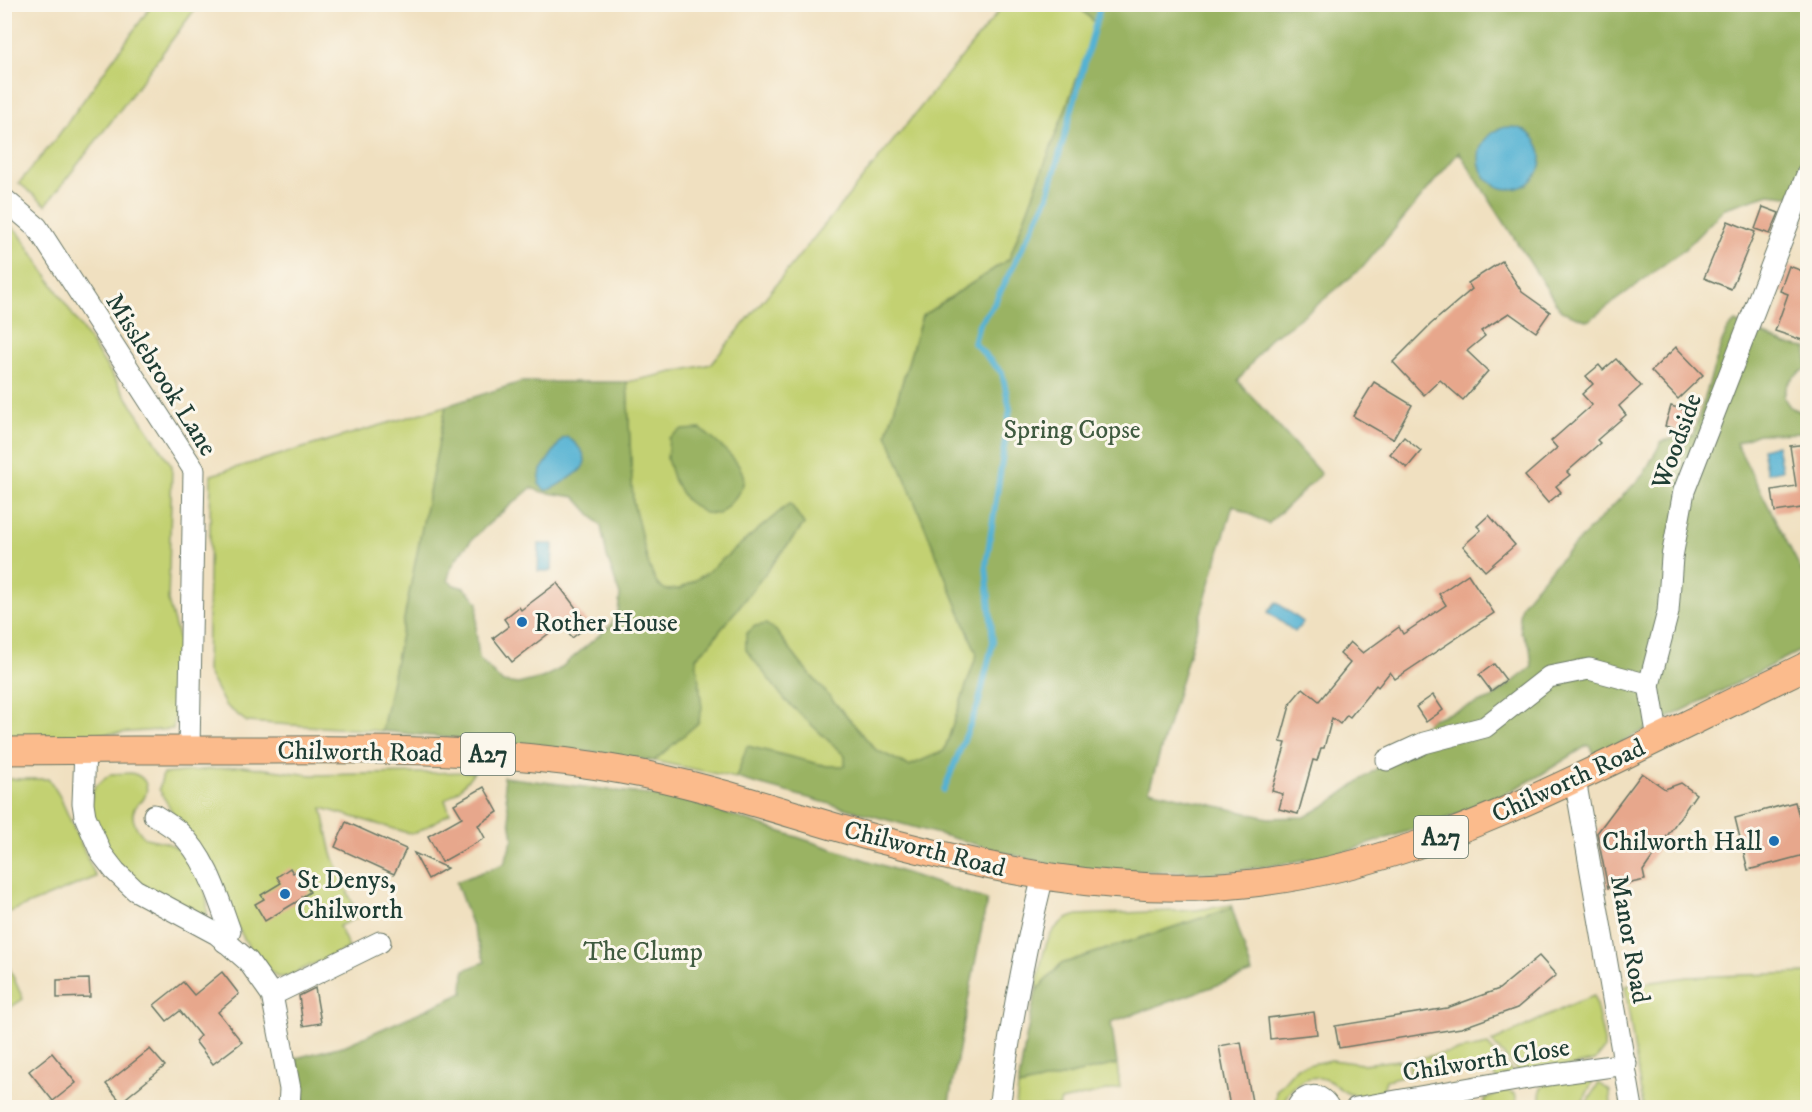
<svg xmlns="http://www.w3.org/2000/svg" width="1812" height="1112" viewBox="0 0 1812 1112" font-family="'IM FELL DW Pica',serif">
  <rect width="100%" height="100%" fill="#fbf7ec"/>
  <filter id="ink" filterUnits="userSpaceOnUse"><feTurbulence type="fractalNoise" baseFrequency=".0167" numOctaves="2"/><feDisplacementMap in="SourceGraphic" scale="12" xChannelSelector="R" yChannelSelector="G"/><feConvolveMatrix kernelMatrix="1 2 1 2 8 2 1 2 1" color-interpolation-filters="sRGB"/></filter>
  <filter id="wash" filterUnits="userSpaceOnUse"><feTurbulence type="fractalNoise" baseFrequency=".008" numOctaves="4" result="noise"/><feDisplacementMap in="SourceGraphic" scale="24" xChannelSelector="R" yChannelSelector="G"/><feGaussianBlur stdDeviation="1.35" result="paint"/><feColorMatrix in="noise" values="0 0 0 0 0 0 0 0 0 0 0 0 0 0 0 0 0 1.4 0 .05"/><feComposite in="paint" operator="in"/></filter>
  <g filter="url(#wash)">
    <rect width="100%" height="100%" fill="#f0e0c0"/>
    <g fill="#c3d172" stroke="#718753" stroke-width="1.5">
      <polygon points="152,5 198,5 120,110 46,205 19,183 55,140"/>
      <polygon points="1004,5 1077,5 1097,25 1009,259 922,316 887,434 977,654 944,751 909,766 876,750 801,664 776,631 785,700 846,757 845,767 827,766 747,747 736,778 654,761 698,722 700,688 696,673 696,658 708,646 804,524 790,503 704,575 680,589 666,590 657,584 648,563 633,502 627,382 711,364"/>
      <polygon points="4,221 19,233 172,466 168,601 180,644 179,690 173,729 5,741"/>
      <polygon points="446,406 382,731 247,722 225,705 207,671 211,475"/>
      <polygon points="242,766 311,775 474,772 460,789 445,800 450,813 416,833 408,833 322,808 332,854 358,917 339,926 349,948 286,977 277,977 254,956 159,789 163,774"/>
      <path d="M 131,773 C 145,776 151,787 143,800 C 126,810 133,826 145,838 C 154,840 164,841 172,845 C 194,857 210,890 207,914 L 200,916 L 149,892 L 115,863 L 90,813 L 92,793 L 95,786 L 111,774 Z"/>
      <polygon points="5,779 49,779 59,795 96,877 5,914"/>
      <path d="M 1231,905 L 1232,908 L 1061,964 L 1036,991 C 1042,960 1043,923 1078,915 L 1196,910 Z"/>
      <polygon points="4,956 23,999 5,1011 4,1011"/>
      <polygon points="1807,973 1807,1107 1643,1107 1625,986 1688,977"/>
      <polygon points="1594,996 1604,1041 1604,1049 1595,1061 1522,1076 1492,1042 1577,1002"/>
      <polygon points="1488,1045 1514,1074 1498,1081 1486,1065 1411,1077 1408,1060"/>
      <path d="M 1331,1060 L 1362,1064 L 1399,1060 L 1402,1076 L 1386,1080 L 1382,1094 C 1373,1097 1359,1097 1349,1094 C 1341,1091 1336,1085 1329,1081 C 1306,1070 1289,1087 1281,1107 L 1275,1107 L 1276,1091 L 1297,1067 Z"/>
      <polygon points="1117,1064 1120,1088 1061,1101 1059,1107 1016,1107 1018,1087"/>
      <polygon points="1580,1079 1590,1080 1592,1083 1580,1107 1543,1107 1540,1097 1541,1088 1546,1084"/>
      <polygon points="1599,1083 1610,1091 1611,1107 1584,1107"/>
      <polygon points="1506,1090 1515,1094 1518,1107 1483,1108 1486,1098"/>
    </g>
    <g fill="#9ab364" stroke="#5c784c" stroke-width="1.5" fill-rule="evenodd">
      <path d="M 1077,5 L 1807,5 L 1807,198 L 1769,194 L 1725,208 L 1686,248 L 1588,321 L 1561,311 L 1459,152 L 1363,267 L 1317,305 L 1288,327 L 1271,337 L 1238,381 L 1321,474 L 1268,524 L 1233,505 L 1149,790 L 1268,818 L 1305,817 L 1329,803 L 1376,769 L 1430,720 L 1492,698 L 1532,667 L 1530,647 L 1521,632 L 1519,616 L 1521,605 L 1550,570 L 1643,475 L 1662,441 L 1693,435 L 1722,342 L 1728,329 L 1735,322 L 1787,345 L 1807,348 L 1807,369 C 1794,374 1785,384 1784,398 L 1790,407 L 1807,414 L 1807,433 L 1758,434 L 1736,443 L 1807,581 L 1807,647 L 1596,755 L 1588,745 L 1537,777 L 1478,808 L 1348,851 L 1282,864 L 1221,873 L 1065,869 L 736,778 L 747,746 L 827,766 L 845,766 L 845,756 L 785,700 L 746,650 L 746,634 L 755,626 L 766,624 L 776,631 L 801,664 L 876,750 L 909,766 L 944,751 L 977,654 L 887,434 L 922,316 L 1009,259 L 1097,25 Z"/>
      <path d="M 521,382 L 627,382 L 633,502 L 648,563 L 657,584 L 666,590 L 680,589 L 704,575 L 790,503 L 804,524 L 708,646 L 696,657 L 702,708 L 698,723 L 654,761 L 601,753 L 382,731 L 446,406 ZM 531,488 L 542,492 L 575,497 L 601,526 L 607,557 L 620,595 L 618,612 L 610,626 L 558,670 L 542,678 L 518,684 L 502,682 L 479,658 L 476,632 L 478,603 L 473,596 L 464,588 L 454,585 L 448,580 C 451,548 508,509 531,488 Z"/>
      <path d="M 701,429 C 713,440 749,465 743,484 C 739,496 728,505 719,514 L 704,513 L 686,500 L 674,481 L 667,459 L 669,438 L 681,430 Z"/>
      <polygon points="503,777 682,799 987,900 948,1107 305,1107 296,1058 346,1045 463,993 464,970 485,962 456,882 504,864 513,838"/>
      <polygon points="1232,908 1252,973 1111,1022 1117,1064 1018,1087 1026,1038 1036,991 1061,964"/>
    </g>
    <g fill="#55b2d3" stroke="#3a7884" stroke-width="1.5">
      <circle cx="1510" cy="158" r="31"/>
      <path d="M 567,437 C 573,440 577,445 581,450 C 593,466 575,475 563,482 C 556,486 552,490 545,490 L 539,484 L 541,470 L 562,439 Z"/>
      <polygon points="1777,445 1782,470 1767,473 1762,449"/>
      <polygon points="539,544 553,544 552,571 538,571"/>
      <polygon points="1276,602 1303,622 1295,632 1268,612"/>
    </g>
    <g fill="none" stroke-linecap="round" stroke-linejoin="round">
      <polyline stroke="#55b2d3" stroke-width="6" points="944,790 978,705 993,642 986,565 1010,409 1002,373 974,343 979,324 995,302 1047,199 1101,4"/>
    </g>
    <g id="blocks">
      <g fill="#e7a78c">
        <polygon points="1763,207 1779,213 1770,234 1755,229"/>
        <polygon points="1728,221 1755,232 1731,289 1704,278"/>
        <polygon points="1502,261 1522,292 1550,312 1536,332 1509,313 1481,331 1485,336 1467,351 1488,371 1463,400 1440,380 1424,395 1393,362 1431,324 1472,289 1468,283"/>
        <polygon points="1789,266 1808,273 1808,342 1775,331 1788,294 1780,291"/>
        <polygon points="1676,347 1703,375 1678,399 1651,371"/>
        <polygon points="1616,359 1641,386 1619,406 1626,415 1597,440 1600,443 1567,472 1570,475 1556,486 1561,492 1548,503 1525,476 1557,448 1551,441 1592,405 1582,394 1593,384 1586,376 1599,365 1603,370"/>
        <polygon points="1374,382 1412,405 1393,439 1353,416"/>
        <polygon points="1671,406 1692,412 1685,432 1665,426"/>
        <polygon points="1404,437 1421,451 1407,468 1390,454"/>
        <polygon points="1808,444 1808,507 1775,512 1772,490 1796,486 1790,446"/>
        <polygon points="1489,515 1515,545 1485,571 1463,546 1481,530 1477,526"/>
        <polygon points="1468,574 1494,613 1395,679 1390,672 1378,687 1376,685 1350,717 1347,715 1340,724 1332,718 1324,748 1321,748 1317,761 1313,760 1298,814 1279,809 1283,794 1272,791 1286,743 1280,742 1291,702 1303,688 1319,701 1350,663 1340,654 1350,642 1363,653 1399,627 1403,634 1446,605 1439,594"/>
        <polygon points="557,583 589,625 572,638 561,624 512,662 493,638 509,626 504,619 519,607 521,610"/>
        <polygon points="1494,664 1506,680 1491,691 1479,675"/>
        <polygon points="1433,695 1443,710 1426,722 1416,707"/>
        <polygon points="1642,773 1665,789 1681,783 1696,794 1643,871 1645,880 1608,888 1597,833"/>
        <polygon points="484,787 498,812 478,825 485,838 442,862 428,836 462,817 454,804"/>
        <polygon points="1795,802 1802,827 1808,825 1808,854 1748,870 1735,818"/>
        <polygon points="346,822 406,849 394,874 335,847"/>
        <polygon points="414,853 447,868 428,879"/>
        <polygon points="290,868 293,873 297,871 310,892 302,897 303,898 265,921 255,904 264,899 261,895 281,883 277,877"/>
        <polygon points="1539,956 1556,975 1517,1008 1461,1028 1339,1048 1335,1026 1447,1008 1499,989"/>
        <polygon points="222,972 239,994 218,1012 242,1042 213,1064 195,1041 200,1036 180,1011 167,1021 154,1005 183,982 194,995"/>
        <polygon points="89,979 90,997 57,998 57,980"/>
        <polygon points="315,988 321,1023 303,1026 299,996"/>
        <polygon points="1314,1012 1317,1034 1270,1039 1268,1018"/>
        <polygon points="1241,1042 1253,1107 1230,1107 1219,1046"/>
        <polygon points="150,1049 165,1066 121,1102 106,1084"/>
        <polygon points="52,1053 76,1083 53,1101 29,1071"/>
      </g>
    </g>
  </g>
  <g filter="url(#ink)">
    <use href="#blocks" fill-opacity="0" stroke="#687665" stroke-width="1.5"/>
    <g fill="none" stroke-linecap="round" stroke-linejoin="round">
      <defs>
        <g id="minor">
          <polyline points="4,199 37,227 194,470 189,750"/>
          <polyline points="1658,739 1649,685 1668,612 1672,557 1684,491 1808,172"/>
          <polyline points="85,750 83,803 85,816 101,853 115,871 135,890 217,934 248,961 272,995 290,1089 289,1108"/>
          <polyline points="1387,760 1424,743 1485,727 1549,677 1589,669 1649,685"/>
          <polyline points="1575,779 1632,1108"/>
          <path d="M 154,815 C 162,820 170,825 178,831 C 206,856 218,897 230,931 L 225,942"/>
          <polyline points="272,995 380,942"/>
          <path d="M 999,1108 C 1010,1029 1024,952 1043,876"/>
          <path d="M 1297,1108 C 1304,1093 1321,1092 1329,1108"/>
          <polyline points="1356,1108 1534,1077 1626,1064"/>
        </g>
        <path id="major" d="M 4,751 C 92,750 179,750 267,750 C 385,749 505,749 621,770 C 707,785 790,815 874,838 C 995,870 1118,897 1244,884 C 1378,871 1503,815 1623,756 C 1684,726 1746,695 1808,665"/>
      </defs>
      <use href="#minor" stroke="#687665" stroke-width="23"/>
      <use href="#major" stroke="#687665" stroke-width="29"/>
      <use href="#minor" stroke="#fff" stroke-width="21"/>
      <use href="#major" stroke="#fbbb8c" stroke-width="27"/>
    </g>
  </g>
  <g fill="#1f6fb2" stroke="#fbf7ec" stroke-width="2">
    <circle cx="522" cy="622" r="6"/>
    <circle cx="1774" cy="841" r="6"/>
    <circle cx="285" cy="894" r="6"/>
  </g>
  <g text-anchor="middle" stroke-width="6" stroke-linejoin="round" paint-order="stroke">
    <g fill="#fbf7ec" stroke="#61756b" stroke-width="1.5">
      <rect x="461" y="733" width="54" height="42" rx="4.5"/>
      <rect x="1414" y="816" width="54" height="42" rx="4.5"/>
    </g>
    <g font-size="24" font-weight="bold" fill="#1f3d34">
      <text x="488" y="762">A27</text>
      <text x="1441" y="845">A27</text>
    </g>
    <g font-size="26" fill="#1f3d34" stroke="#fbf7ec">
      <text transform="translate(162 374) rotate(58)" y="9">Misslebrook Lane</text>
      <text transform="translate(1676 441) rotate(-70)" y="9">Woodside</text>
      <text transform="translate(360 751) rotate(1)" y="9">Chilworth Road</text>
      <text transform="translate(1568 780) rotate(-25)" y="9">Chilworth Road</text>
      <text transform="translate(925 848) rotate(14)" y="9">Chilworth Road</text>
      <text transform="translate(1631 939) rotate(80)" y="9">Manor Road</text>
      <text transform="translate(1486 1059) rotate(-9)" y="9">Chilworth Close</text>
    </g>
    <g font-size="26" fill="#405b40" stroke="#fbf7ec">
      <text x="1072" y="438">Spring Copse</text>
      <text x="643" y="960">The Clump</text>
    </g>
    <g font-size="26" fill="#1f3d34" stroke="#fbf7ec" text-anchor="start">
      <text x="534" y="631">Rother House</text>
      <text x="1762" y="850" text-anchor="end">Chilworth Hall</text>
      <text x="297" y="888">St Denys,<tspan x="297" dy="30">Chilworth</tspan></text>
    </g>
  </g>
  <rect width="1812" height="1112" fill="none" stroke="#fbf7ec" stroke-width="24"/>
</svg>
